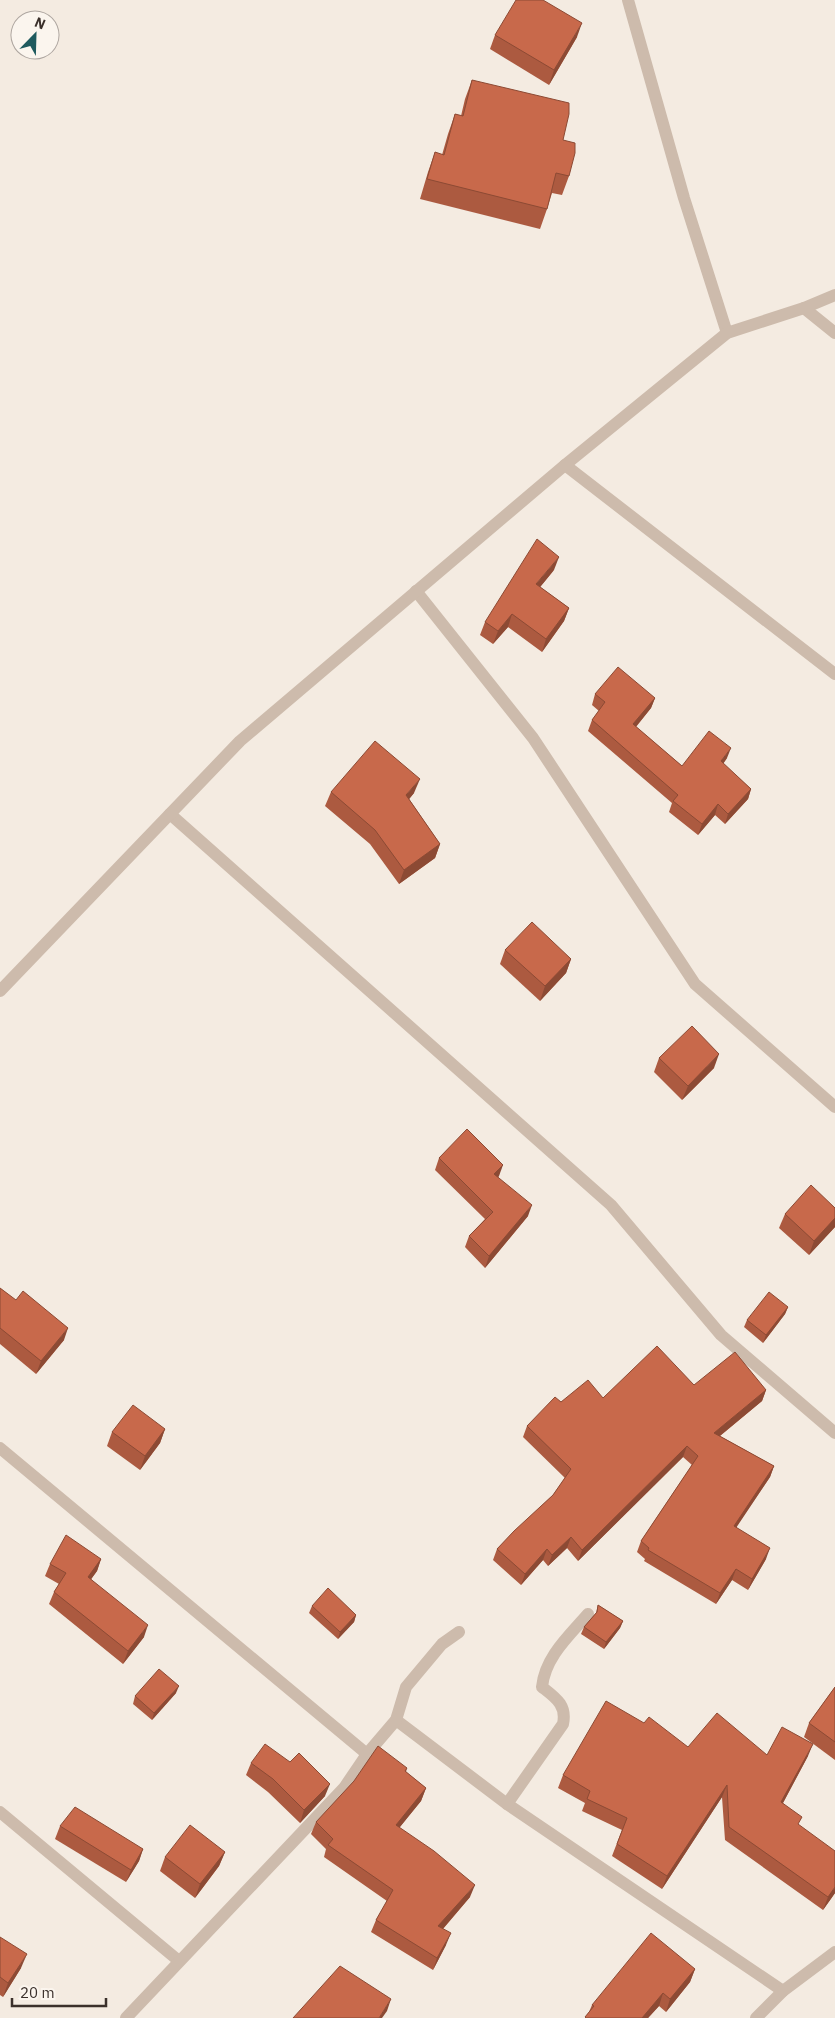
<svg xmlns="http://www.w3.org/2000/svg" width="835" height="2018" viewBox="0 0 835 2018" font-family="'IBM Plex Sans',sans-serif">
  <rect width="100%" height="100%" fill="#f4ebe1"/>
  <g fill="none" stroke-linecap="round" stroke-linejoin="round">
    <g stroke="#cdbbac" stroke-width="12">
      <polyline points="628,0 684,198 727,333"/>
      <polyline points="804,308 835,333"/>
      <polyline points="565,465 835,674"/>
      <polyline points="416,591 533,738 695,984 835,1107"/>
      <polyline points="170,814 611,1205 721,1335 835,1433"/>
      <polyline points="0,991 240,741 565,465 727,333 804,308 835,295"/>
      <polyline points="0,1448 367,1754"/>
      <polyline points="396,1720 507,1804 783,1991"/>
      <path d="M 507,1804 L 563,1724 C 567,1705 556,1698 542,1687 C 545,1657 569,1636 588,1614"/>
      <polyline points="0,1812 179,1961"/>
      <polyline points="126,2018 344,1788 367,1754 396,1720 406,1687 442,1644 459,1632"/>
      <polyline points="756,2018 783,1991 835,1952"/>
    </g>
  </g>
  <g fill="#ac5a40">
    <polygon points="495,35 577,37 549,85 490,49"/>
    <polygon points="472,80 563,140 569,176 562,195 552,193 547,209 540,229 420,199 428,172 435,152 442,155 448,134 455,114 461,116 465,99"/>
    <polygon points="554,570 540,587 569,608 564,621 542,652 508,627 493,644 480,635 485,622"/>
    <polygon points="595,694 655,698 651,708 636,727 682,766 727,758 723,764 751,789 748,799 725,824 715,815 698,835 669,812 672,803 588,731 592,720 599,711 592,705"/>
    <polygon points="331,792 414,793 409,799 440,844 435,858 399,884 370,844 325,806"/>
    <polygon points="505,950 571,959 566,973 540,1001 500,964"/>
    <polygon points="659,1058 714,1068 682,1100 654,1072"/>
    <polygon points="439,1158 499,1176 498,1177 528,1216 485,1268 465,1247 469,1236 485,1219 435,1170"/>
    <polygon points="835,1208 835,1227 809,1255 779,1228 785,1214"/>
    <polygon points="0,1288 64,1340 36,1374 0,1344"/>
    <polygon points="788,1307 785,1314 763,1343 744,1327 747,1320"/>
    <polygon points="694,1385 766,1390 762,1401 720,1436 774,1466 770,1477 736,1527 766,1559 748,1590 732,1580 716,1604 644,1561 645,1559 637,1552 641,1541 692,1465 683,1457 578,1561 567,1548 548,1566 543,1560 521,1585 493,1560 497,1549 553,1495 565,1478 523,1437 527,1426 561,1402 603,1398"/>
    <polygon points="165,1429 160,1443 140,1470 107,1446 112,1432"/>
    <polygon points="101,1559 97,1571 91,1579 144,1637 123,1664 49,1604 54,1592 59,1584 45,1576 50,1564"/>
    <polygon points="598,1605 623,1621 620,1628 604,1649 581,1634 584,1627 596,1613"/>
    <polygon points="312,1606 356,1615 354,1622 338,1639 309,1613"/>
    <polygon points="835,1687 835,1760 804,1737 809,1723"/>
    <polygon points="176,1693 152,1720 133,1704 135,1696"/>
    <polygon points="644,1723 688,1747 767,1755 808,1756 783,1803 799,1825 835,1893 823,1910 725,1840 722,1797 662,1889 612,1856 622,1830 582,1811 585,1803 558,1788 563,1775"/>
    <polygon points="251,1763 325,1796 300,1823 268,1792 246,1775"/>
    <polygon points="407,1768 406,1772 426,1788 421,1801 399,1828 470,1897 443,1929 446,1945 433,1970 371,1932 376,1920 387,1901 324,1857 326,1849 311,1834 316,1822"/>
    <polygon points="60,1826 143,1849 139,1861 126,1882 55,1839"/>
    <polygon points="225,1852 219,1866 195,1898 160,1871 165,1857"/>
    <polygon points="0,1937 21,1968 3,1997 0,1995"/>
    <polygon points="695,1969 690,1982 666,2012 659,2006 648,2018 585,2018 589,2012 592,2005"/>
  </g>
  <g fill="#8c4a34">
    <polygon points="582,23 577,37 549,85 554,70"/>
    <polygon points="559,557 554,570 532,597 536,584"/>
    <polygon points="569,608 564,621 542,652 546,639"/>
    <polygon points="512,614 508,627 493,644 498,631"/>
    <polygon points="655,698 651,708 629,735 633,724"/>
    <polygon points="731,748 727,758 717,772 721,761"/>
    <polygon points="420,779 414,793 401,809 406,795"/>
    <polygon points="751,789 748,799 725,824 728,814"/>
    <polygon points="718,804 715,815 698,835 702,824"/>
    <polygon points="440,844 435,858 399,884 404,870"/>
    <polygon points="571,959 566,973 540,1001 545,986"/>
    <polygon points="719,1054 714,1068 682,1100 688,1086"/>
    <polygon points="503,1165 499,1176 490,1185 494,1174"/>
    <polygon points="532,1205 528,1216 485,1268 489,1256"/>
    <polygon points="835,1218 835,1227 809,1255 814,1241"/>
    <polygon points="788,1307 785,1314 763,1343 766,1335"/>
    <polygon points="68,1328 64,1340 36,1374 41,1361"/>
    <polygon points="766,1390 762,1401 710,1444 714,1433"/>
    <polygon points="165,1429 160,1443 140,1470 145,1456"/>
    <polygon points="687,1446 683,1457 578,1561 582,1550"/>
    <polygon points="774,1466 770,1477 730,1537 734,1526"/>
    <polygon points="571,1537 567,1548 548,1566 552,1555"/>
    <polygon points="770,1548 766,1559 748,1590 752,1579"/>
    <polygon points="547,1549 543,1560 521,1585 525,1574"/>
    <polygon points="101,1559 97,1571 84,1589 88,1577"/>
    <polygon points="736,1569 732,1580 716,1604 720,1593"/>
    <polygon points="356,1615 354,1622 338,1639 340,1632"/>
    <polygon points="623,1621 620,1628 604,1649 606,1642"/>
    <polygon points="148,1625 144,1637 123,1664 128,1651"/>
    <polygon points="179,1686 176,1693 152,1720 154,1713"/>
    <polygon points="813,1744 808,1756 777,1814 781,1802"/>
    <polygon points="330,1784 325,1796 300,1823 304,1810"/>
    <polygon points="727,1785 722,1797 662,1889 667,1876"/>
    <polygon points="426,1788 421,1801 391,1838 396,1825"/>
    <polygon points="143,1849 139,1861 126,1882 131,1870"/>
    <polygon points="225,1852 219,1866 195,1898 200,1884"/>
    <polygon points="475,1885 470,1897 434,1939 438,1926"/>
    <polygon points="835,1887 835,1893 823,1910 828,1897"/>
    <polygon points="451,1933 446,1945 433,1970 437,1958"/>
    <polygon points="27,1954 21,1968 3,1997 8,1983"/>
    <polygon points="695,1969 690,1982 666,2012 670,1999"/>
    <polygon points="663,1993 659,2006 648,2018 642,2018"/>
    <polygon points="391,1999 387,2011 382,2018 379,2018"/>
  </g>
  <g fill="#c8694b" stroke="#8c4a34">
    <polygon points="516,0 543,0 582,23 554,70 495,35"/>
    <polygon points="472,80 569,103 569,114 563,140 575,143 575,153 569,176 556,173 547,209 427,179 435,152 444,155 455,114 463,116"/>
    <polygon points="537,539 559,557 536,584 569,608 546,639 512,614 498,631 485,622"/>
    <polygon points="618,667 655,698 633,724 682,766 709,731 731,748 721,761 751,789 728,814 718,804 702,824 673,801 678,795 592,720 605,702 595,694"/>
    <polygon points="375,741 420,779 406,795 440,844 404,870 375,830 331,792"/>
    <polygon points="532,922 571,959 545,986 505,950"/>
    <polygon points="692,1026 719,1054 688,1086 659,1058"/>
    <polygon points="467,1129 503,1165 494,1174 532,1205 489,1256 469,1236 493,1212 439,1158"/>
    <polygon points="811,1185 835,1208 835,1218 814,1241 785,1214"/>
    <polygon points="0,1288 16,1300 23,1291 68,1328 41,1361 0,1328"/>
    <polygon points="769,1292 788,1307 766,1335 747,1320"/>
    <polygon points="657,1346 694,1385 735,1352 766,1390 714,1433 774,1466 734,1526 770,1548 752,1579 736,1569 720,1593 648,1550 649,1548 641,1541 698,1456 687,1446 582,1550 571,1537 552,1555 547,1549 525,1574 497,1549 514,1531 553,1495 571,1469 527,1426 555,1397 561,1402 588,1380 603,1398"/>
    <polygon points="133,1405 165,1429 145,1456 112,1432"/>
    <polygon points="66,1535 101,1559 88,1577 148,1625 128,1651 54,1592 66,1573 50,1564"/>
    <polygon points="328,1588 356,1615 340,1632 312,1606"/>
    <polygon points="598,1605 623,1621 606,1642 584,1627 597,1612"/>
    <polygon points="159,1669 179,1686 154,1713 135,1696"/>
    <polygon points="835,1687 835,1742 809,1723"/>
    <polygon points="606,1701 644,1723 649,1717 688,1747 717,1713 767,1755 782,1727 813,1744 781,1802 802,1817 798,1824 835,1851 835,1887 828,1897 729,1827 727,1785 667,1876 617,1844 627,1818 587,1799 590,1791 563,1775"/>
    <polygon points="265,1744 290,1762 299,1753 330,1784 304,1810 273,1779 251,1763"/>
    <polygon points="378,1746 407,1768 405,1771 426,1788 396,1825 434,1851 475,1885 438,1926 451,1933 437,1958 376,1920 393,1890 328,1845 333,1839 316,1822 354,1781"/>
    <polygon points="75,1807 143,1849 131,1870 60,1826"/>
    <polygon points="190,1825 225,1852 200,1884 165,1857"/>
    <polygon points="651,1933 695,1969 670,1999 663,1993 642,2018 586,2018 585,2017 594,2006 592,2005"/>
    <polygon points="0,1937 27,1954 8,1983 0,1977"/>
    <polygon points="340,1966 391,1999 379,2018 293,2018"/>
  </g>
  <g transform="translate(35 35) rotate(23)"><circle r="24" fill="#fbf5ee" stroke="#aea6a0"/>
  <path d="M0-4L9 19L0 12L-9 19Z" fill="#1f5a5e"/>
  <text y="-8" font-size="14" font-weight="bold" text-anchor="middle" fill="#3b302b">N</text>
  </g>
  <path d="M12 1998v8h94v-8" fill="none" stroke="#3b302b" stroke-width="2.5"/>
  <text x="20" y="1998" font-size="15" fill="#3b302b" stroke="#fbf5ee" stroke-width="4" paint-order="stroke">20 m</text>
</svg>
